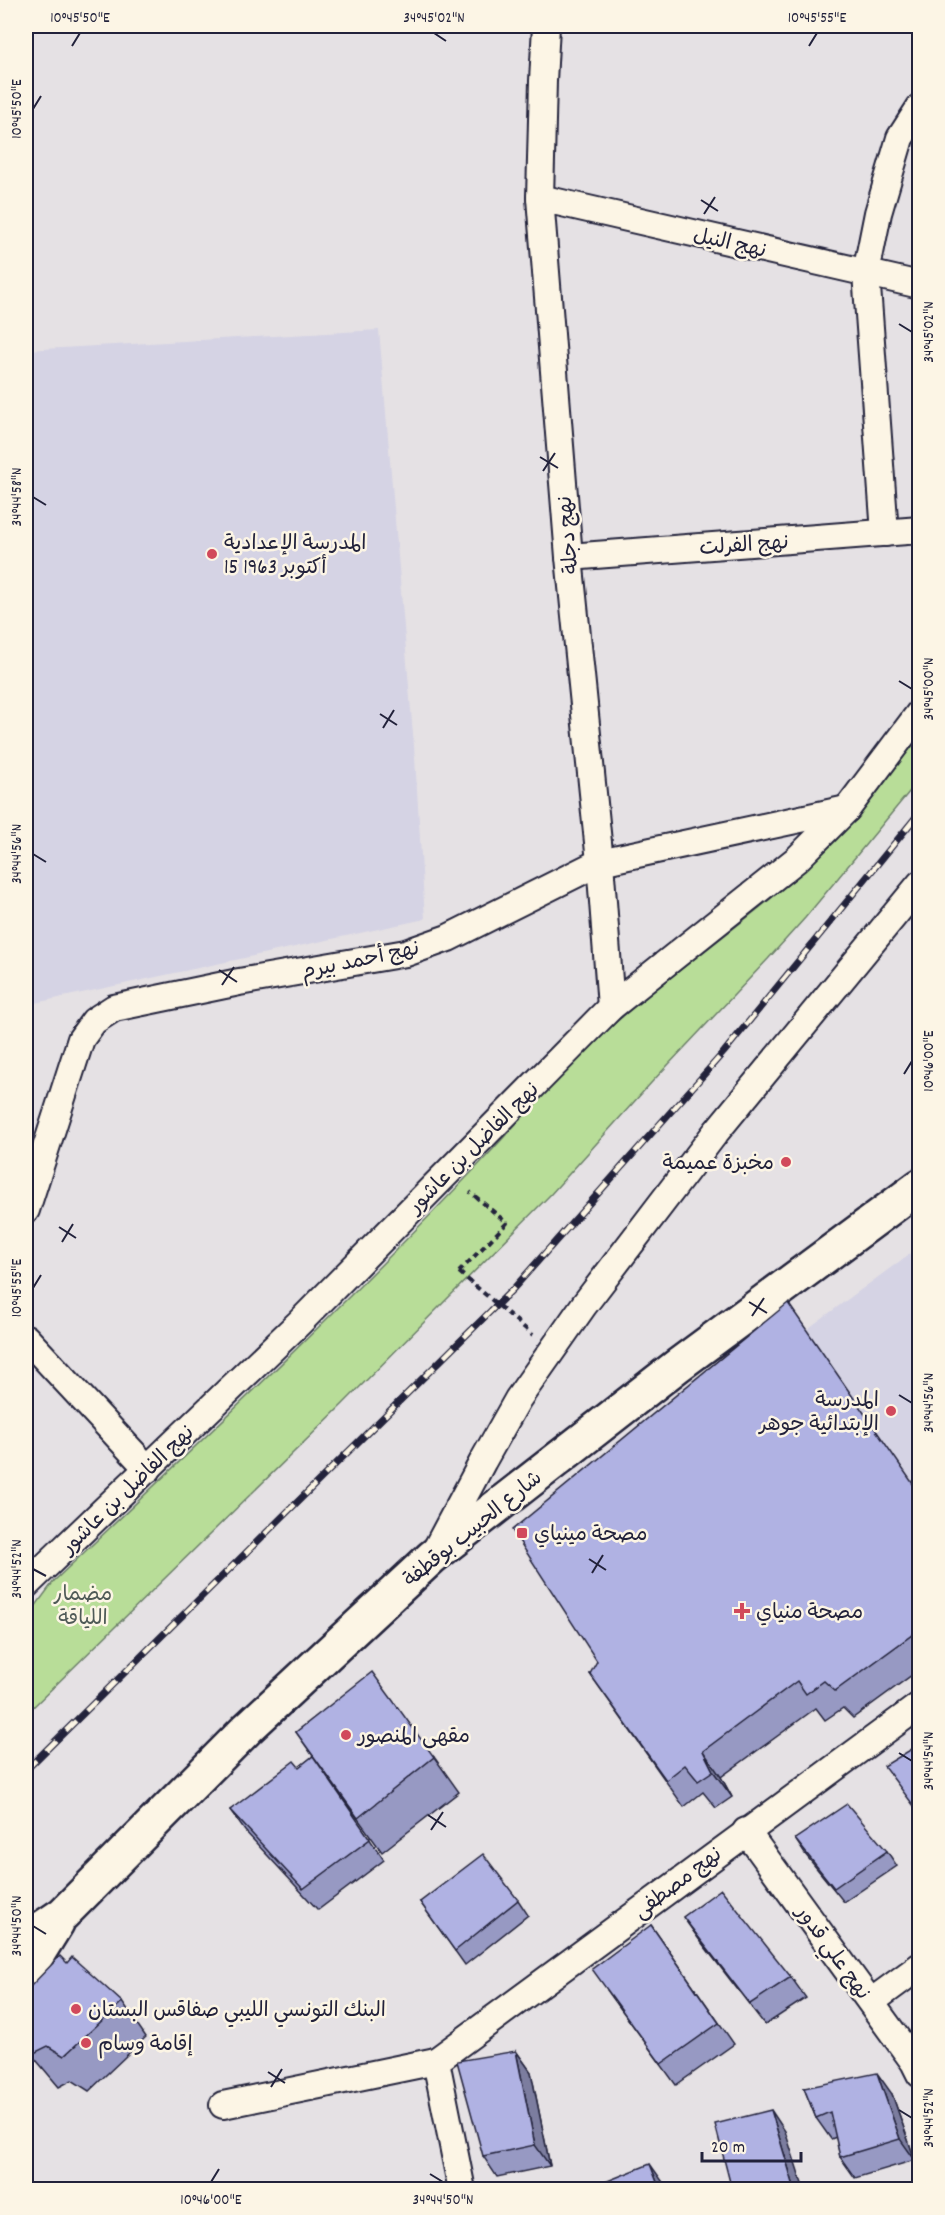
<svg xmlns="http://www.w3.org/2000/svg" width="945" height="2215" viewBox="0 0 945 2215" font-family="Dekko,'Playpen Sans Arabic',sans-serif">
  <rect width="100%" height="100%" fill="#e5e1e4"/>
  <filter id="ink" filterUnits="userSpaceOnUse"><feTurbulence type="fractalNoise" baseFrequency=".0167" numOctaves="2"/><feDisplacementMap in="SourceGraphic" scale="12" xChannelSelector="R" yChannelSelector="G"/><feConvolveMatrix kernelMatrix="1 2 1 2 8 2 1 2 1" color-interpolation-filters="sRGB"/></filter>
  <g filter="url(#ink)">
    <g fill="#d5d3e4">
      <polygon points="379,330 415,758 425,919 26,1005 26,350"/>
      <polygon points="919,1247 919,1493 806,1330"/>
    </g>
    <path fill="#b8dd98" stroke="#6d806a" stroke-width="1.5" d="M 919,733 L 919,780 L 805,918 L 768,959 L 651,1083 L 551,1194 L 342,1405 L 26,1714 L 26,1619 L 54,1581 C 193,1449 332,1318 464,1180 C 501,1142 535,1101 572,1063 C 648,987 741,929 820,856 C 859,820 890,777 919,733 Z"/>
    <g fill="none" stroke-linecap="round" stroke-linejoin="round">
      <defs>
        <g id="street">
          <polyline points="546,26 543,81 540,198 569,557 600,862 611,1007"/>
          <polyline points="540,198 920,285"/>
          <polyline points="885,533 866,273 878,213 900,138 920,107"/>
          <polyline points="569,557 920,530"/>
          <polyline points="26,1210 81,1039 94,1021 114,1008 239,982 406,953 448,938 600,862 847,809"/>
          <polyline points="26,1338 148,1469"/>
          <polyline points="435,1551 483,1461 518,1399 584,1305 716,1132 920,884"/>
          <polyline points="26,1585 299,1323 611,1007 797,859 847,809 920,712"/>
          <polyline points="746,1831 914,2062 920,2074"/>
          <polyline points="871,2002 920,1966"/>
          <polyline points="223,2105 436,2061"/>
          <polyline points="462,2190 436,2061 920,1705"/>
        </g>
        <g id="primary">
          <polyline points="26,1939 63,1914 248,1728 432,1557 677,1366 920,1186"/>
          <polyline points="26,1973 57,1923"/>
        </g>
      </defs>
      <use href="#street" stroke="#22223b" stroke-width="30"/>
      <use href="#primary" stroke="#22223b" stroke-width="38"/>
      <polyline stroke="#22223b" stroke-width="4" stroke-dasharray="6 4.5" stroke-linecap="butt" points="459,1272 507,1223 470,1192"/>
      <use href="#street" stroke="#fcf5e5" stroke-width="26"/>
      <use href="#primary" stroke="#fcf5e5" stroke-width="33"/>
      <defs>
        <polyline id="rail" points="26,1770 514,1288 724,1052 920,812"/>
      </defs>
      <use href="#rail" stroke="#22223b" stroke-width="7"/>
      <use href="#rail" stroke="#fcf5e5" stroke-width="4.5" stroke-dasharray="14" stroke-linecap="butt"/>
      <polyline stroke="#22223b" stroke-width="4" stroke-dasharray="6 4.5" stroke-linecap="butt" points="459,1272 533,1335"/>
    </g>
    <g fill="#9799c3" stroke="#22223b" stroke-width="1.5">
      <polygon points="920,1493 920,1669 853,1718 843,1708 825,1720 816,1708 721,1777 732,1797 716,1808 703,1792 684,1807 590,1674"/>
      <polygon points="296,1732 434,1757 459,1792 382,1852 322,1769 384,1860 318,1910 245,1831 230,1810 299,1767 313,1756"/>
      <polygon points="795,1839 887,1851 897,1866 844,1902 805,1854"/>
      <polygon points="518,1900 528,1915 465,1965 420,1902"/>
      <polygon points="683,1917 791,1977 806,1998 765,2025 698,1938"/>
      <polygon points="651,1925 734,2044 676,2085 607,1990"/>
      <polygon points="67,1963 122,2002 146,2037 89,2091 72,2080 59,2087 26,2048 26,1991"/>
      <polygon points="516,2051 531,2072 550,2166 497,2177 483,2156"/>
      <polygon points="804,2088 892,2094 915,2160 855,2178 840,2157 836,2137 831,2139 816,2118"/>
    </g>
    <g fill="#7b7d9f" stroke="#22223b" stroke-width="1.5">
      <polygon points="703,1751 721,1777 732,1797 713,1771"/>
      <polygon points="516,2051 531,2072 550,2166 535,2145"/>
      <polygon points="877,2073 892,2094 915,2160 900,2139"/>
      <polygon points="771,2110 785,2131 804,2190 795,2190"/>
      <polygon points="650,2164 665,2185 667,2190 660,2190"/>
    </g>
    <g fill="#b0b2e3" stroke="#22223b" stroke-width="1.5">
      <polygon points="788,1303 920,1494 920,1629 835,1691 824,1681 806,1694 797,1681 703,1751 713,1771 698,1781 685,1765 666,1780 590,1674 597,1661 512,1530"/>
      <polygon points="372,1672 434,1757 358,1818 296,1732"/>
      <polygon points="920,1744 920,1814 884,1766"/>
      <polygon points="313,1756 370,1839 303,1889 230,1810 294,1761 299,1767"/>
      <polygon points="847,1804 887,1851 834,1888 795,1839"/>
      <polygon points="483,1854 518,1900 455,1951 420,1902"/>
      <polygon points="721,1889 791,1977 750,2004 683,1917"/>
      <polygon points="651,1925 719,2023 661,2064 592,1969"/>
      <polygon points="60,1956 67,1963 72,1957 122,2002 64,2056 48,2046 34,2053 26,2042 26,1991"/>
      <polygon points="516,2051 535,2145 483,2156 457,2061"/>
      <polygon points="877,2073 900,2139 840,2157 830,2112 816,2118 804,2088"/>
      <polygon points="771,2110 795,2190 732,2190 715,2124"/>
      <polygon points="650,2164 660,2190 585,2190"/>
    </g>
  </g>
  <path fill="none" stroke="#22223b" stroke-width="2" d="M 434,33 L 446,41M 72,46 L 80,33M 809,46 L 817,33M 33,109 L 41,96M 701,200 L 718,211M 704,214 L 715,197M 899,324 L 912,332M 540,457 L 558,468M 543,471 L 555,453M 33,497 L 46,505M 899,681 L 912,689M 380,714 L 397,725M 383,728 L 394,710M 33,854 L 46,862M 219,970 L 237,982M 222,985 L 234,967M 904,1074 L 912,1061M 59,1227 L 76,1238M 62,1242 L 73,1224M 33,1288 L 41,1275M 749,1302 L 767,1313M 752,1316 L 764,1298M 899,1395 L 912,1403M 589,1559 L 606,1570M 33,1569 L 46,1576M 592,1573 L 603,1555M 899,1753 L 912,1761M 428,1815 L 446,1827M 431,1830 L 443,1812M 33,1926 L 46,1934M 268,2072 L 285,2083M 271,2087 L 282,2069M 899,2110 L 912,2118M 430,2174 L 443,2182M 211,2182 L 219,2169"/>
  <g fill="#d1495b" stroke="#fcf5e5" stroke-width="2">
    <circle cx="212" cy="554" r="6"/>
    <circle cx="786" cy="1162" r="6"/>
    <circle cx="891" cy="1411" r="6"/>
    <rect x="516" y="1527" width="12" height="12" rx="3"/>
    <path d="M739 1602h6v6h6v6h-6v6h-6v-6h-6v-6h6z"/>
    <circle cx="346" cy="1735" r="6"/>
    <circle cx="76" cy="2009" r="6"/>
    <circle cx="86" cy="2043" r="6"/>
  </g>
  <g text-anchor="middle" stroke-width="5" stroke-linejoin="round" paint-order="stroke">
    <g font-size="21" fill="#22223b" stroke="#fcf5e5">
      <text transform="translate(730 242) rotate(13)" y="7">نهج النيل</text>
      <text transform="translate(567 535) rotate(-95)" y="7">نهج دجلة</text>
      <text transform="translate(744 544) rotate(-4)" y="7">نهج الفرلت</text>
      <text transform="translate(360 959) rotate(-12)" y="7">نهج أحمد بيرم</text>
      <text transform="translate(473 1147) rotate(-45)" y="7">نهج الفاضل بن عاشور</text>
      <text transform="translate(127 1489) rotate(-44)" y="7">نهج الفاضل بن عاشور</text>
      <text transform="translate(472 1528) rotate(-39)" y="7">شارع الحبيب بوقطفة</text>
      <text transform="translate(677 1882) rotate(-37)" y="7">نهج مصطفى</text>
      <text transform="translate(834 1952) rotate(54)" y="7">نهج علي قدور</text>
    </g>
    <g font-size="21" fill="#22223b" stroke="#fcf5e5" text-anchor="start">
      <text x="224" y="549">المدرسة الإعدادية<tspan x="224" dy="24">15 أكتوبر 1963</tspan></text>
      <text x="774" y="1169" text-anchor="end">مخبزة عميمة</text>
      <text x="879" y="1406" text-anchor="end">المدرسة<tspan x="879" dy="24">الإبتدائية جوهر</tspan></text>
      <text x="534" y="1540">مصحة مينياي</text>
      <text x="756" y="1618">مصحة منياي</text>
      <text x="358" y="1742">مقهى المنصور</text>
      <text x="88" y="2016">البنك التونسي الليبي صفاقس البستان</text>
      <text x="98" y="2050">إقامة وسام</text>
    </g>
    <g font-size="21" fill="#4f5a57" stroke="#fcf5e5">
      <text x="83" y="1600">مضمار<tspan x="83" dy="24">اللياقة</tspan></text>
    </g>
  </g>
  <rect width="945" height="2215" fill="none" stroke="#fcf5e5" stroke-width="66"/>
  <path d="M702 2152v9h99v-9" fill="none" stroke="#22223b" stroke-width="3"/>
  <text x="711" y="2152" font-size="18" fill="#22223b" stroke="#fcf5e5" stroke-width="4.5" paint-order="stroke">20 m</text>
  <rect x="33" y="33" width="879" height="2149" fill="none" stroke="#22223b" stroke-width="2"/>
  <g font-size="15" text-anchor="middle" fill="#22223b">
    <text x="80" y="22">10°45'50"E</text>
    <text x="434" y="22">34°45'02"N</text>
    <text x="817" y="22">10°45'55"E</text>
    <text transform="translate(16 109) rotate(-90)" y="5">10°45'50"E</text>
    <text transform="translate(928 332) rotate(-90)" y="5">34°45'02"N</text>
    <text transform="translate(16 497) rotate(-90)" y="5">34°44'58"N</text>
    <text transform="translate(928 689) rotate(-90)" y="5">34°45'00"N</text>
    <text transform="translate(16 854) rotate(-90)" y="5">34°44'56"N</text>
    <text transform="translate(928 1061) rotate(-90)" y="5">10°46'00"E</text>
    <text transform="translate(16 1288) rotate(-90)" y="5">10°45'55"E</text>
    <text transform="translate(928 1403) rotate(-90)" y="5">34°44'56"N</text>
    <text transform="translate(16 1569) rotate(-90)" y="5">34°44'52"N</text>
    <text transform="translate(928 1761) rotate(-90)" y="5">34°44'54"N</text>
    <text transform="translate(16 1926) rotate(-90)" y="5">34°44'50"N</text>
    <text transform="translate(928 2118) rotate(-90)" y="5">34°44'52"N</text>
    <text x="211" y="2204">10°46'00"E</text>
    <text x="443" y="2204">34°44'50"N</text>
  </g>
</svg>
